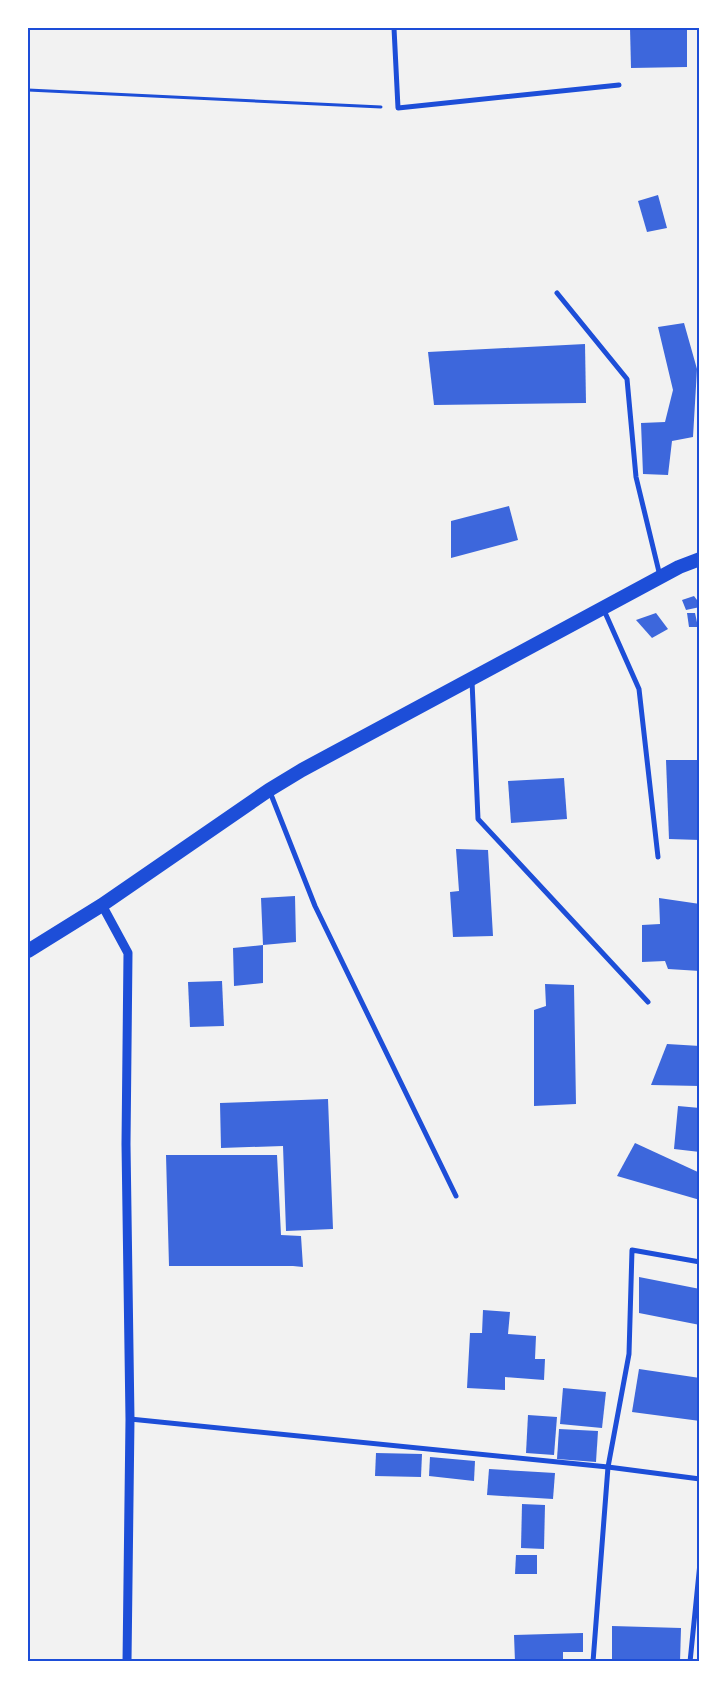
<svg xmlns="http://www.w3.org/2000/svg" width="727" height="1689" viewBox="0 0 727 1689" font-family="'Crimson Pro',serif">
  <rect width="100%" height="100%" fill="#f2f2f2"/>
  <g fill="#3d67dc">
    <polygon points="630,28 687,28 687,67 631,68"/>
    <polygon points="658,195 667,228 647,232 638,201"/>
    <polygon points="684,323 697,369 693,437 672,441 668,475 643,474 641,423 665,422 673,390 658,327"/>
    <polygon points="585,344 586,403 434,405 428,352"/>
    <polygon points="509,506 518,540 451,558 451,521"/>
    <polygon points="694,596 700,604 700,607 686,610 682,600"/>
    <polygon points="656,613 668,629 652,638 636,620"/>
    <polygon points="687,613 695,613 698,627 689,627"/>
    <polygon points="666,760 700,760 700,840 669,839"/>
    <polygon points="564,778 567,819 511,823 508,781"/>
    <polygon points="456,849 488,850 493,936 453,937 450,892 459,891"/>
    <polygon points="295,896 296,942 263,945 263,983 234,986 233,948 263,945 261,898"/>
    <polygon points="659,898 700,904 700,971 668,969 665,961 642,962 642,925 660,924"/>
    <polygon points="222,981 224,1026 190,1027 188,982"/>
    <polygon points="545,984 574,985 576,1104 534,1106 534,1010 546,1006"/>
    <polygon points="667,1044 700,1046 700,1086 651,1085"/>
    <polygon points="328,1099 333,1229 286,1231 283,1146 221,1148 220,1103"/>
    <polygon points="678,1106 700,1108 700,1152 674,1149"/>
    <polygon points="635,1143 700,1173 700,1200 617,1176"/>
    <polygon points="166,1155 277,1155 281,1235 301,1236 303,1267 293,1266 169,1266"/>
    <polygon points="639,1277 700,1289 700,1325 639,1313"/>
    <polygon points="483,1310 510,1312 508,1334 536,1336 535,1359 545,1359 544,1380 505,1377 505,1390 467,1388 470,1333 482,1333"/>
    <polygon points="639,1369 700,1378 700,1421 632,1412"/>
    <polygon points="563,1388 606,1392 602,1428 560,1424"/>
    <polygon points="528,1415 557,1417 554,1455 526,1453"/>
    <polygon points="559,1429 598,1431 596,1462 557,1459"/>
    <polygon points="376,1453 422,1454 421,1477 375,1476"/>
    <polygon points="430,1457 475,1461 474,1481 429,1476"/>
    <polygon points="489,1469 555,1473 553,1499 487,1495"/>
    <polygon points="522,1504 545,1505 544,1549 521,1548"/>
    <polygon points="516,1555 537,1555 537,1574 515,1574"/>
    <polygon points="612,1626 681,1628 680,1662 612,1662"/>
    <polygon points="583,1633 583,1652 563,1652 563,1662 515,1662 514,1635"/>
  </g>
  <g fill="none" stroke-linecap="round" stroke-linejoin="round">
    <polyline stroke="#1d4ed8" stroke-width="3" points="28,90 381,107"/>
    <g stroke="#1d4ed8" stroke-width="5">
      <polyline points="394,28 398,108 619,85"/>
      <polyline points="557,293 627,379 636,477 660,576"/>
      <polyline points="603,608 639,689 658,857"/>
      <polyline points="472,681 478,819 648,1002"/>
      <polyline points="270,792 315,906 456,1196"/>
      <polyline points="130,1419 608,1467 700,1479"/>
      <polyline points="593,1662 608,1467 629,1354 632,1250 700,1262"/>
      <polyline points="690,1662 700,1563"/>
    </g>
    <polyline stroke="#1d4ed8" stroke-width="9" points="102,905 128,953 126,1144 130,1419 127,1662"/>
    <polyline stroke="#1d4ed8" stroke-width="14" points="28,951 102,905 269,790 302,770 679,567 700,559"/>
  </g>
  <rect width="727" height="1689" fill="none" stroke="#ffffff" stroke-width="58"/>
  <rect x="29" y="29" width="669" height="1631" fill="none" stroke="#1d4ed8" stroke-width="2"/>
</svg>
